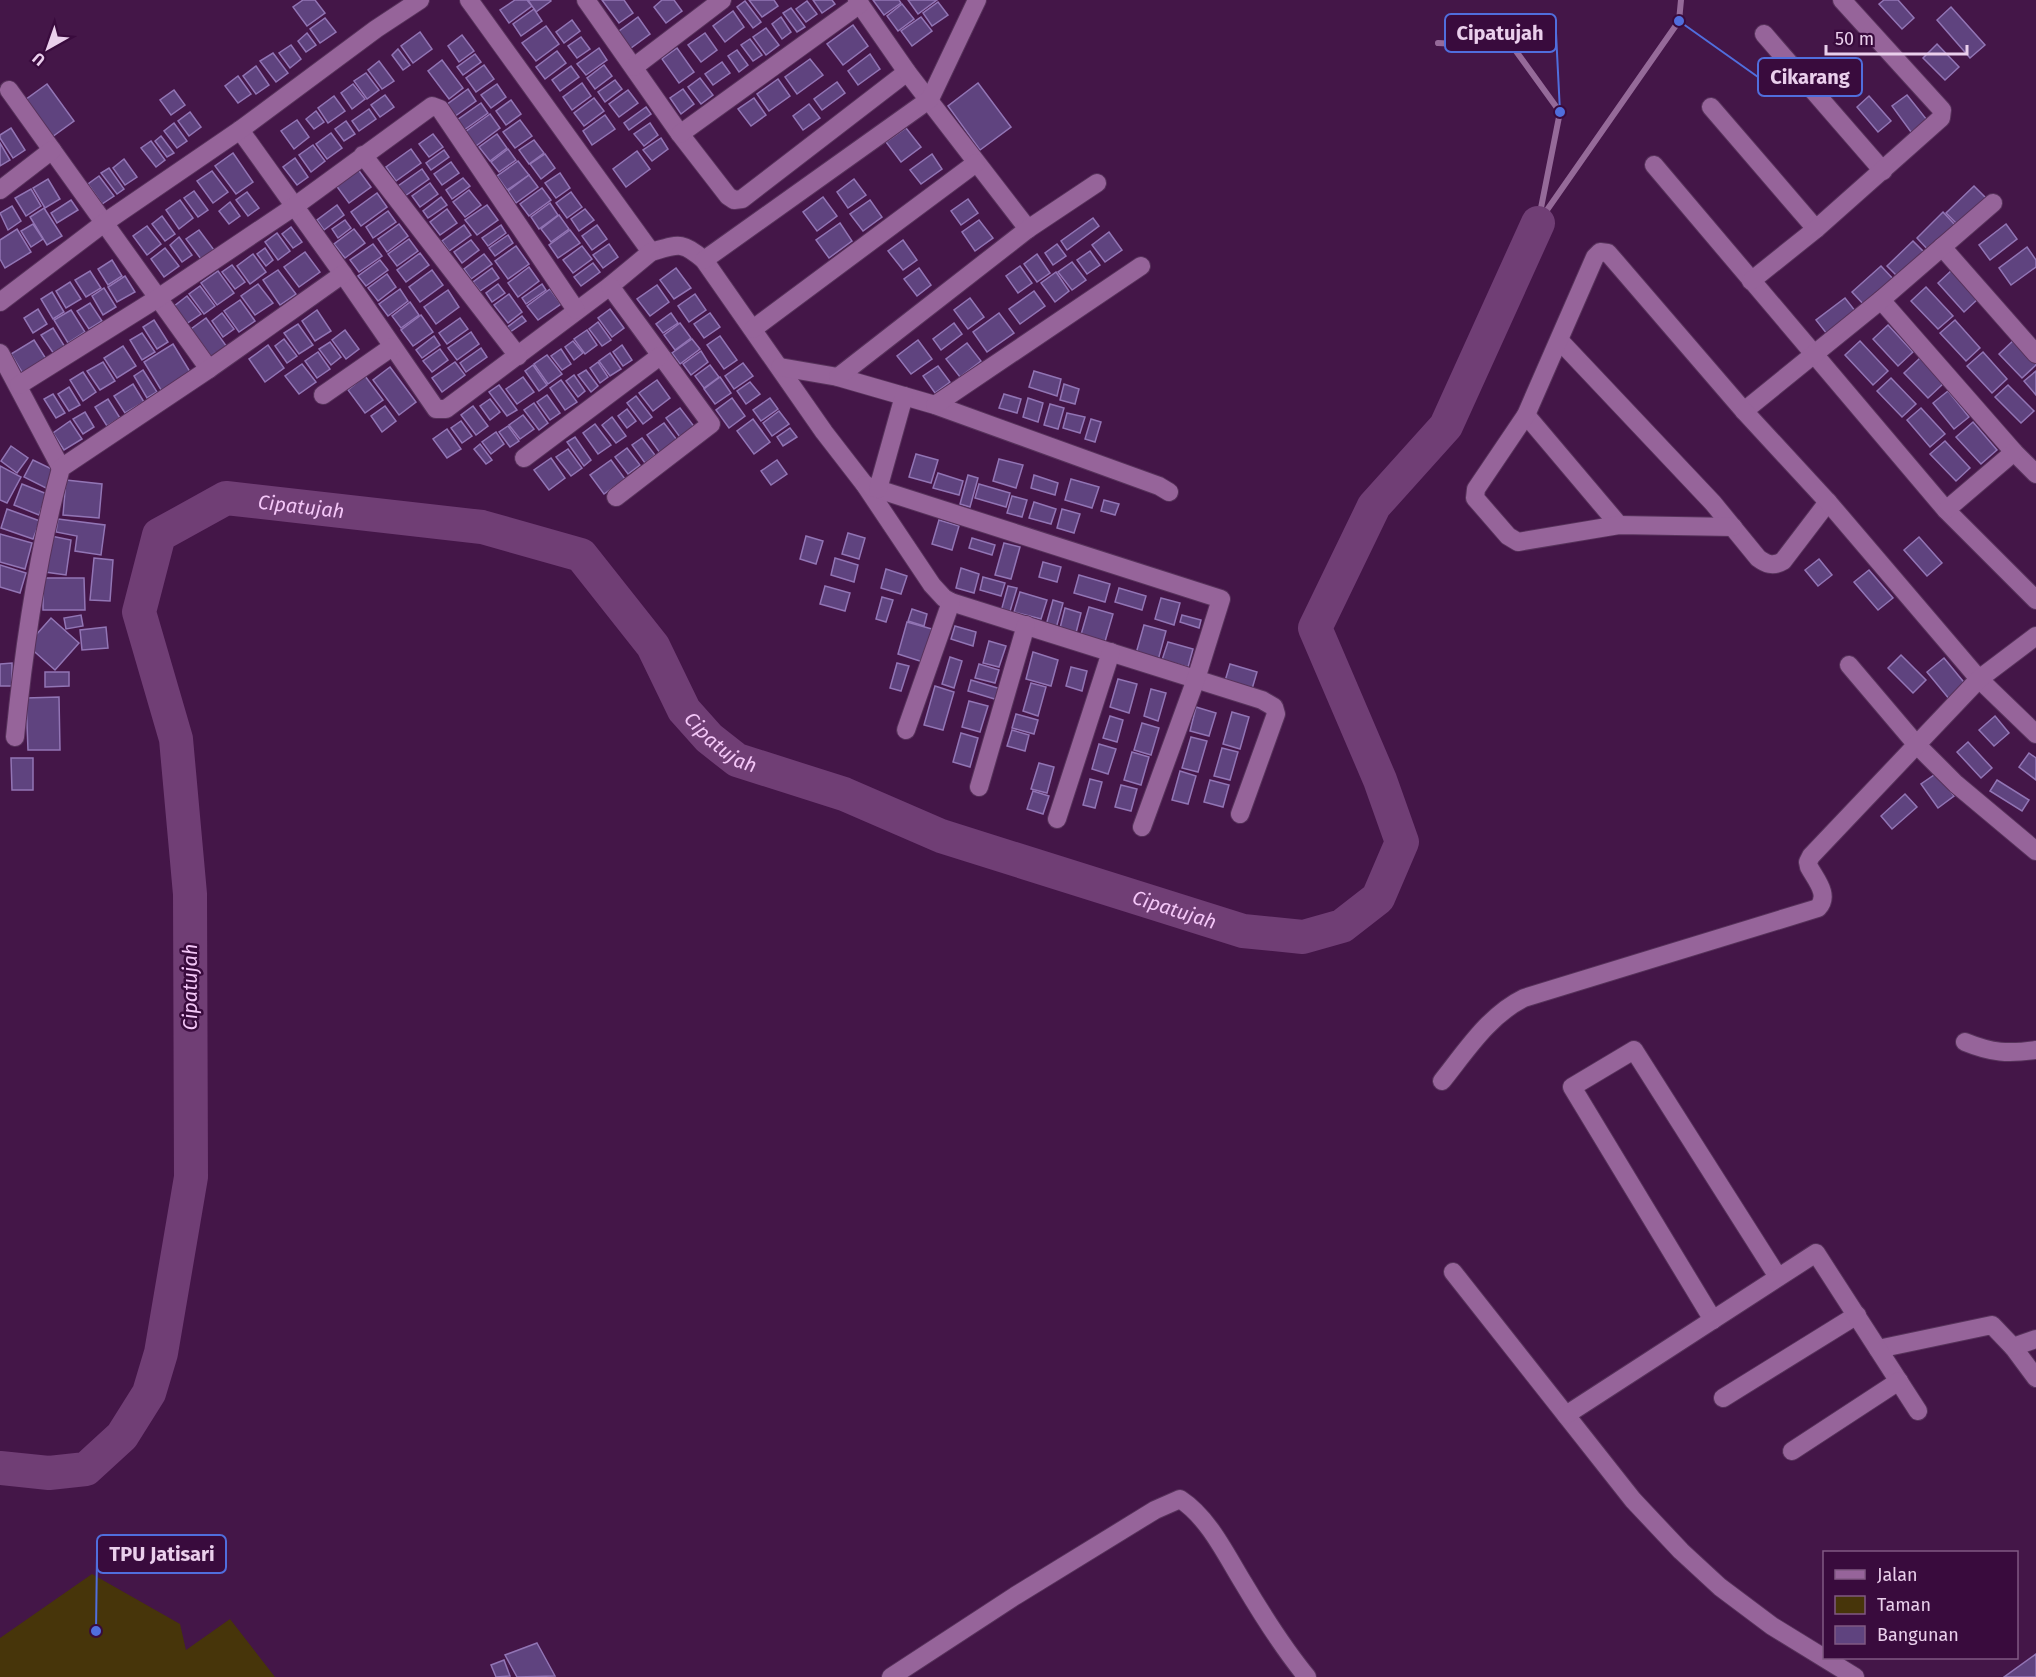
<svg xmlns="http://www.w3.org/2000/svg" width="2036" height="1677" viewBox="0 0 2036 1677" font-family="'Fira Sans',sans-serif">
  <rect width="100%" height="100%" fill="#441648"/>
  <polygon fill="#47350a" points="92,1574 180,1624 186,1650 230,1619 275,1677 0,1677 0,1638"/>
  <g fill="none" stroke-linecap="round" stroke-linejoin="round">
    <g stroke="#956a99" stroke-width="6">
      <polyline points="1438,43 1513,47 1560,112 1538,223"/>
      <polyline points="1540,220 1679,21 1681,0"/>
    </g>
    <path stroke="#703e75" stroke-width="34" id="s1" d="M 0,1468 L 49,1473 L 86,1469 L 122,1436 L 149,1393 L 161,1353 L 191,1177 L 190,894 L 176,739 L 139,612 L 159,535 L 226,498 L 482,527 L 581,555 L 653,646 L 684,710 L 709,738 L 737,760 L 844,794 L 941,836 L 1243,931 L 1303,937 L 1342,926 L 1378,898 L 1402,842 L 1380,780 L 1315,628 L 1374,506 L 1446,426 L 1538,223"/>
  </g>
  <g fill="#5f437f" stroke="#9275b5" stroke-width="1.5">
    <polygon points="303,0 315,0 325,13 307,26 293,7"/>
    <polygon points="515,0 527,0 532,6 509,23 500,10"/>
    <polygon points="528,0 550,0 551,1 536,12"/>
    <polygon points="602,0 624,0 633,13 619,23"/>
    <polygon points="662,0 674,0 682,11 666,23 654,7"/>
    <polygon points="749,0 774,0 778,6 762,17"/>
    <polygon points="813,0 832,0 835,4 822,13"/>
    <polygon points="873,0 899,0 901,3 884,15"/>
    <polygon points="908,0 937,0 918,14"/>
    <polygon points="1884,0 1898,0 1914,18 1902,29 1879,4"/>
    <polygon points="745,1 761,22 753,28 737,7"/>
    <polygon points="807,1 817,14 806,22 796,9"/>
    <polygon points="938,2 948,15 932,26 923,13"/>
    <polygon points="902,4 914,19 898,31 887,16"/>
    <polygon points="1951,7 1985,45 1970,58 1937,20"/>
    <polygon points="791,8 805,27 797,32 783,13"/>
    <polygon points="534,9 542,21 521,36 513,24"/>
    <polygon points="733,11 744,27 725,42 713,26"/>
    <polygon points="638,17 650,34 627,51 615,34"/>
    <polygon points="781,17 791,32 782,39 772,24"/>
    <polygon points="921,17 932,31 912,46 901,31"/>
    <polygon points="325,18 336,32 320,43 310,29"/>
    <polygon points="572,20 580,31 564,43 556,32"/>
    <polygon points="853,25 868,46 843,65 827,44"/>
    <polygon points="546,26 559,44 536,61 522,43"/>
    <polygon points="766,28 779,45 766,55 753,37"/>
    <polygon points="420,32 432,49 413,63 401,46"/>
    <polygon points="307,33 316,45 306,52 298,41"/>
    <polygon points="705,33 717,50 701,62 688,45"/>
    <polygon points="462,35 474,51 459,62 448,46"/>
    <polygon points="581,37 590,49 577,58 568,46"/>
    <polygon points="750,39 762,55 753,61 741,45"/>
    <polygon points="1937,44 1959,67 1945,80 1923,58"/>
    <polygon points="291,45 301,59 290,68 279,53"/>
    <polygon points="599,48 607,60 586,75 577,64"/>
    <polygon points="677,48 694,72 679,83 662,59"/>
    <polygon points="398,49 410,65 403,70 392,55"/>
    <polygon points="737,50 748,65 739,72 728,56"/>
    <polygon points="557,51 566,63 545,79 536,67"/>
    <polygon points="273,53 288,73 276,82 260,61"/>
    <polygon points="475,54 481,62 463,75 457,67"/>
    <polygon points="870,54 880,69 858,85 848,71"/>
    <polygon points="810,59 823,75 797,94 785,77"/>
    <polygon points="442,60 463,88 449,99 428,71"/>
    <polygon points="379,61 394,81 382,89 368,70"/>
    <polygon points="722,62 730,73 713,85 705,74"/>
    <polygon points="484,65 494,79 476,92 466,78"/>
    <polygon points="604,65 612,76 595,89 587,78"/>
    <polygon points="256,66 269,85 256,94 243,76"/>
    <polygon points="571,66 579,77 560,91 552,80"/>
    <polygon points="366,73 379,90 367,99 354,81"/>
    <polygon points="238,76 251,94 238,103 225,86"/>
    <polygon points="700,78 713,95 701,104 688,87"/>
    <polygon points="778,79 790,96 769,111 757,94"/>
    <polygon points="615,80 622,89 605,102 598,92"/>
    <polygon points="837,82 845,93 822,110 814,99"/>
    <polygon points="582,83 591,96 572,110 563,97"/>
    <polygon points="978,83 1011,127 980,150 948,106"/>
    <polygon points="47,84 74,121 52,137 25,100"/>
    <polygon points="353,84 365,99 352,109 341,93"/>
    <polygon points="497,84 506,97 491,108 481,95"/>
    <polygon points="468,89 476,101 454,117 446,105"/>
    <polygon points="683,89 694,104 681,114 670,98"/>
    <polygon points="174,90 185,105 171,115 160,100"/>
    <polygon points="628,90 638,103 619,117 609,104"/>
    <polygon points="385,95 394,107 380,117 371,105"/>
    <polygon points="1907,95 1927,120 1911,132 1892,106"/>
    <polygon points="334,96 345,111 328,123 318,108"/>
    <polygon points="1869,96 1891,121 1878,132 1857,107"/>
    <polygon points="594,98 604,111 584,126 574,113"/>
    <polygon points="754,98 766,115 751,126 738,109"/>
    <polygon points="511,100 521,114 506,125 496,111"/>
    <polygon points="481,103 488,113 464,130 457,120"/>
    <polygon points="809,104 820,118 803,130 793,116"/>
    <polygon points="646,107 651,114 629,130 624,123"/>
    <polygon points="369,109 376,119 359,131 352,121"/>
    <polygon points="316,111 324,122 314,129 306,119"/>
    <polygon points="190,112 201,127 189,136 178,121"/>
    <polygon points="490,114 500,128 476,146 465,132"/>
    <polygon points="605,115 615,129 592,145 583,131"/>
    <polygon points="297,120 309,137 294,149 281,131"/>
    <polygon points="520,120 532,136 515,148 503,132"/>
    <polygon points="346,121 355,134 344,141 335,129"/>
    <polygon points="174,123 187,141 177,148 164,131"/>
    <polygon points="650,123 658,135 644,146 634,134"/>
    <polygon points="11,128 25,150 13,158 0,138 0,135"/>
    <polygon points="906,128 921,147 901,162 886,142"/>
    <polygon points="331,133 342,148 327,159 316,144"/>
    <polygon points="433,134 443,147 429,157 419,144"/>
    <polygon points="497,134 507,148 490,161 479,147"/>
    <polygon points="161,136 174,153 167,157 155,141"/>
    <polygon points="661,138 668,149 652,161 643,150"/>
    <polygon points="534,140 544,153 529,164 519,150"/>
    <polygon points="151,141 165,160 156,167 141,148"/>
    <polygon points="0,143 10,160 0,166"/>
    <polygon points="313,145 325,161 311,172 299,155"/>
    <polygon points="411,149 421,163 396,181 386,167"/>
    <polygon points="508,149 516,160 499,172 491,162"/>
    <polygon points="444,150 449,157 431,170 426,163"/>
    <polygon points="637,151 650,169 626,187 613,169"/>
    <polygon points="233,153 253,182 236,194 215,166"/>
    <polygon points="545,154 555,168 541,179 530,164"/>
    <polygon points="932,154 942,169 921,184 910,170"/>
    <polygon points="295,158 308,177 297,185 283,167"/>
    <polygon points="124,159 137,177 125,185 113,168"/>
    <polygon points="518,161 529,175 507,190 497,176"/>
    <polygon points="451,162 459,173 442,185 434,174"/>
    <polygon points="109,168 124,189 117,194 101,173"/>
    <polygon points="357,168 371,187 349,203 335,184"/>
    <polygon points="422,169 429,179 405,196 398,186"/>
    <polygon points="212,171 228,192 213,203 197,181"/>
    <polygon points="560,173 570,188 556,198 545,183"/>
    <polygon points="529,175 538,187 516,203 508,191"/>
    <polygon points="99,176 114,196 102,204 88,184"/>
    <polygon points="463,178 470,186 452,199 446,190"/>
    <polygon points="48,179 60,199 45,208 33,188"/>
    <polygon points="854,179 866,195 848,208 837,192"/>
    <polygon points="430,183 438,194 420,207 412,196"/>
    <polygon points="1974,186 1986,198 1958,225 1946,213"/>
    <polygon points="542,188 551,200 529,216 520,204"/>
    <polygon points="31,189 41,206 26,216 15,198"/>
    <polygon points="469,190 481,205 465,217 453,202"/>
    <polygon points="194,191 208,210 198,217 184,198"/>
    <polygon points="247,192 259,208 248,216 236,200"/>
    <polygon points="571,192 582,207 567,218 556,203"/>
    <polygon points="377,193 387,207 361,226 351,212"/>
    <polygon points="441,197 447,205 428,218 423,211"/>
    <polygon points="823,197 837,216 817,231 803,212"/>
    <polygon points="968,199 978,213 961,225 951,211"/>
    <polygon points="71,200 78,210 57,223 51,213"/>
    <polygon points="180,200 193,218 179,229 166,210"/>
    <polygon points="870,200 882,217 863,231 850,214"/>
    <polygon points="230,202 240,216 229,224 219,211"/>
    <polygon points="550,203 558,215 539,229 531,217"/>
    <polygon points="337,205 344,215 324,230 317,220"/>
    <polygon points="487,205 498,220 477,235 465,220"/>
    <polygon points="12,206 21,221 8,230 0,213"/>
    <polygon points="44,208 62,236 47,245 30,217"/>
    <polygon points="447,209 457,223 440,235 430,222"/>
    <polygon points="585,209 594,220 579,231 571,219"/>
    <polygon points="388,211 396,222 373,238 366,227"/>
    <polygon points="1943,212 1956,226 1930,252 1917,238"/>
    <polygon points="559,215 569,229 551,242 541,229"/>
    <polygon points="162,216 175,234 165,241 152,224"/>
    <polygon points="1093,218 1099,226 1067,250 1061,241"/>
    <polygon points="345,220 351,228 338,238 332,229"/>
    <polygon points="979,220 993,238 975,251 962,232"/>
    <polygon points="840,223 852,241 829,258 816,240"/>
    <polygon points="33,224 43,239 31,247 21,231"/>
    <polygon points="399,224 408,236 387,252 378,239"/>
    <polygon points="2006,224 2017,239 1990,260 1979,245"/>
    <polygon points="464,225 471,235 449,251 442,241"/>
    <polygon points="501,225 506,233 488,246 482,238"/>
    <polygon points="597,225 607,239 592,250 582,236"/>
    <polygon points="147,226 161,244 147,255 133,236"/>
    <polygon points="291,227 302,242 293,248 282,234"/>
    <polygon points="17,229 31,252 5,268 0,259 0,240"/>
    <polygon points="354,229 365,243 345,258 334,244"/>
    <polygon points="199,230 214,250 201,259 186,239"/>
    <polygon points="570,230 580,243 558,258 549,245"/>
    <polygon points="1109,232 1122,250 1105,262 1092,245"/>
    <polygon points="277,233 290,251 278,260 265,242"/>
    <polygon points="508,235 513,243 495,256 489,248"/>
    <polygon points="179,237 192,255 182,262 170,245"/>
    <polygon points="409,239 418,251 397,266 388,254"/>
    <polygon points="471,240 479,250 462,263 454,252"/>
    <polygon points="903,240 917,260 903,270 888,251"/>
    <polygon points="1913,241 1925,253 1899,278 1887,266"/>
    <polygon points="373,244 382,256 359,272 350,260"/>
    <polygon points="609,244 618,257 603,268 593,255"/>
    <polygon points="1057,244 1066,256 1053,265 1045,253"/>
    <polygon points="516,246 529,264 508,279 495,261"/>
    <polygon points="582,246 592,259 573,273 563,260"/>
    <polygon points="2027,247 2036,260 2036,267 2011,285 1999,268"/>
    <polygon points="165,248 179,266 164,277 151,259"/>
    <polygon points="265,248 273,260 266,266 257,254"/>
    <polygon points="1090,251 1100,265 1087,274 1077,260"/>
    <polygon points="305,252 320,272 299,287 284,267"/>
    <polygon points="420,253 429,265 406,282 397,270"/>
    <polygon points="253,254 266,272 250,284 237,266"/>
    <polygon points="484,254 492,264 471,279 464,269"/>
    <polygon points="1037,254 1050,273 1037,282 1024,264"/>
    <polygon points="112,260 122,276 108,285 98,269"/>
    <polygon points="380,260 388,270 366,286 358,276"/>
    <polygon points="1072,262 1086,280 1072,290 1058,272"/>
    <polygon points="593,263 600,272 581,286 574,277"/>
    <polygon points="232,265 245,282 235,289 222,272"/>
    <polygon points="1020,266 1032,283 1018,293 1006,276"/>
    <polygon points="1881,266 1895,281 1866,307 1852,292"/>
    <polygon points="529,267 539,281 518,297 508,283"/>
    <polygon points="492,268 499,278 480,291 473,282"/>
    <polygon points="676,268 691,288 674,299 660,280"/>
    <polygon points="919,268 931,285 917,296 904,279"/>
    <polygon points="1953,269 1979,298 1964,312 1938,283"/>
    <polygon points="278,270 296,294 280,305 263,280"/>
    <polygon points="432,270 443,285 420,302 409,287"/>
    <polygon points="90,271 101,288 86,297 75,280"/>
    <polygon points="218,271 234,293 217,305 201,283"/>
    <polygon points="1056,272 1069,291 1055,302 1041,283"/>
    <polygon points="387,274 396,287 378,301 368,288"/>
    <polygon points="125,276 135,292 117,302 108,287"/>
    <polygon points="70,282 81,299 66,308 56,291"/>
    <polygon points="258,284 273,303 255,315 241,296"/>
    <polygon points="498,284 505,293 492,302 486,293"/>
    <polygon points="542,284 546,290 526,304 522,298"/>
    <polygon points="657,285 669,302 650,316 637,299"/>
    <polygon points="200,286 215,306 204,314 189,294"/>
    <polygon points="1926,287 1953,316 1938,329 1911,301"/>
    <polygon points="104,288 116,307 103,315 92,296"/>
    <polygon points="400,289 408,301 388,316 379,304"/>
    <polygon points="550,289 561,304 538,320 527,306"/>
    <polygon points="448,290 459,307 436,324 424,307"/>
    <polygon points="1034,291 1045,306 1020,324 1009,309"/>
    <polygon points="52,292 64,312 53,319 41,299"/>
    <polygon points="509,294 522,312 508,323 494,305"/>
    <polygon points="695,294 706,310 689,322 678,306"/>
    <polygon points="187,296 201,314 186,324 173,307"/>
    <polygon points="970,298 984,317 968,329 954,310"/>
    <polygon points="1845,298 1856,312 1827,334 1816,320"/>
    <polygon points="240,300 255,321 239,332 224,311"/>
    <polygon points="410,302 419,315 401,328 392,316"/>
    <polygon points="90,303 102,321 89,329 77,311"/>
    <polygon points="38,309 47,324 33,333 24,318"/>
    <polygon points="610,309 624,328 612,337 598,318"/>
    <polygon points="71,310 85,332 68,343 54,320"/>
    <polygon points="317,310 331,331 315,341 302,321"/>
    <polygon points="222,313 234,329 223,337 212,321"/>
    <polygon points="671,313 678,323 663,333 656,324"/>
    <polygon points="710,313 720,327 704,338 694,324"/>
    <polygon points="999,313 1014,333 987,352 973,332"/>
    <polygon points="421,315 433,332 413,346 401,330"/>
    <polygon points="522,316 526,321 510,332 506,328"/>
    <polygon points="206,318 227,347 212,358 191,329"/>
    <polygon points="460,318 468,329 447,344 439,333"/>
    <polygon points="154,320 168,342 157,349 143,327"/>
    <polygon points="1955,320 1980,348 1966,361 1940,333"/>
    <polygon points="598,322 611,340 602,346 589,329"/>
    <polygon points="680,323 691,338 675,350 664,335"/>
    <polygon points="954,323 962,334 941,350 933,339"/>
    <polygon points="298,324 313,345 299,354 284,333"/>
    <polygon points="1888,325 1913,352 1898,366 1873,339"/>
    <polygon points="53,328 65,347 54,354 41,335"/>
    <polygon points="345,330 359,349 346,359 332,340"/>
    <polygon points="587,330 597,345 585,354 574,339"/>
    <polygon points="471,332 479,344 457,360 448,348"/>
    <polygon points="142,333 155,352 142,360 130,340"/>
    <polygon points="434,336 440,345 422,358 416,350"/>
    <polygon points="720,336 737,360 724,369 707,345"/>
    <polygon points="2016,338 2036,360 2036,365 2022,378 1999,354"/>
    <polygon points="284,339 297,356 287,363 275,346"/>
    <polygon points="692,339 700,349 680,364 672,353"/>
    <polygon points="34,340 48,362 25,377 11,354"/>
    <polygon points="918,340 932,359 911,374 897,356"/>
    <polygon points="573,341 583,353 574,360 565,347"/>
    <polygon points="1860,341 1888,371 1873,385 1845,355"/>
    <polygon points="330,342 341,357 331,365 319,349"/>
    <polygon points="967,343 981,361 960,377 946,359"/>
    <polygon points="173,344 192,375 163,393 144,362"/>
    <polygon points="268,345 284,368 265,382 249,359"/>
    <polygon points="622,345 632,360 623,366 613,352"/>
    <polygon points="123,346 136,366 117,378 104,358"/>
    <polygon points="481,348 487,357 466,372 460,363"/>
    <polygon points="440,349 448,360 432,372 423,361"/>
    <polygon points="561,349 571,364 562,370 551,356"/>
    <polygon points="701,351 708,362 691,375 683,364"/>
    <polygon points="318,352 330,369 317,378 305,361"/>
    <polygon points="1983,352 2007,379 1992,393 1967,366"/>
    <polygon points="610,353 621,369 610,376 599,361"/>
    <polygon points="547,355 562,374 548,384 534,364"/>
    <polygon points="1920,358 1944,383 1928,398 1904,373"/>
    <polygon points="103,362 115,381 100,390 87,371"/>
    <polygon points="455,362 465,375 442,392 432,378"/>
    <polygon points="598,362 608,377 600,383 590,368"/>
    <polygon points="743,363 753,376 734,389 725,376"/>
    <polygon points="302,364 316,382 299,394 285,376"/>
    <polygon points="533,365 547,385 539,391 525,371"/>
    <polygon points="710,365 719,377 704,388 695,376"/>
    <polygon points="938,366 950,382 935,393 923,376"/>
    <polygon points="390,367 416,402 399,415 373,380"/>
    <polygon points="143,370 157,392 147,398 134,376"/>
    <polygon points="586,370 598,386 591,392 578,375"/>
    <polygon points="1034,371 1061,379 1057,396 1029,387"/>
    <polygon points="2036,371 2036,395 2024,381"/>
    <polygon points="83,372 96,392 83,401 70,380"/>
    <polygon points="574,375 585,391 578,397 566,381"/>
    <polygon points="365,376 383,400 365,413 348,390"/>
    <polygon points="523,377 534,392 517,404 506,389"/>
    <polygon points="720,377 731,393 715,404 704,389"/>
    <polygon points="1891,378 1916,404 1902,417 1877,391"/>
    <polygon points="561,380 577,402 565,410 550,388"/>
    <polygon points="657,380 670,398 653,411 639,393"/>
    <polygon points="750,382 760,394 746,404 737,391"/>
    <polygon points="133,384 144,402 125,413 114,396"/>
    <polygon points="1064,384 1079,389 1075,404 1060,400"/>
    <polygon points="499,385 517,410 507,416 489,392"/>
    <polygon points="2008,385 2034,411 2021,423 1995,397"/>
    <polygon points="69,387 80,405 69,411 58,394"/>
    <polygon points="1948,391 1969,417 1954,429 1933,403"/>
    <polygon points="53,394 65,413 56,418 44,399"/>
    <polygon points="1004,394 1021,399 1017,413 999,408"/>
    <polygon points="547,395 560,413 550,420 537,402"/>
    <polygon points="636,396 652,417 643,424 627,403"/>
    <polygon points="732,398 745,416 729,428 716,410"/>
    <polygon points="770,398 778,409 761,421 753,410"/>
    <polygon points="1028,398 1043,403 1038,422 1023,417"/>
    <polygon points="108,399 120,418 107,426 95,407"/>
    <polygon points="490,399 500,412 490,420 480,406"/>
    <polygon points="534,403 548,423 539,430 524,410"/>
    <polygon points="1050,404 1064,408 1058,429 1044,425"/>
    <polygon points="385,406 396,421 382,432 371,416"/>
    <polygon points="473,406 488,426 476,435 461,415"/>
    <polygon points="680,408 696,429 682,440 666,418"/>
    <polygon points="1921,408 1945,434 1930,447 1907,420"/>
    <polygon points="627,409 636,421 627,428 618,416"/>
    <polygon points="779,411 789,424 772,436 763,423"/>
    <polygon points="85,412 94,427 83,434 73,419"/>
    <polygon points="1067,413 1085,417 1080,433 1063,428"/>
    <polygon points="523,415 534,429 520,439 509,425"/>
    <polygon points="612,417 626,436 616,443 602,425"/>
    <polygon points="753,419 770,442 754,454 737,431"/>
    <polygon points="1091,419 1101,422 1095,442 1085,439"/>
    <polygon points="70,421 82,439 64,450 53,433"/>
    <polygon points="461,421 472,436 462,443 451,428"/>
    <polygon points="1973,422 1997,450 1981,464 1956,437"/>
    <polygon points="664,423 677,440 660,453 647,435"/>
    <polygon points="595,424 611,445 598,454 583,433"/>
    <polygon points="508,426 519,441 510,447 499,432"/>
    <polygon points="790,428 797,437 783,446 777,437"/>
    <polygon points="447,429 461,449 447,458 433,439"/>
    <polygon points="496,432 504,444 491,454 482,442"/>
    <polygon points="575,437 591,460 584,466 567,442"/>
    <polygon points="642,438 655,455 645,463 632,445"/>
    <polygon points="1945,441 1970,468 1956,481 1930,454"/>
    <polygon points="480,444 492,460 486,464 474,449"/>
    <polygon points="11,446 28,458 17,473 1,461"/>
    <polygon points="627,448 640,465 628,474 615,457"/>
    <polygon points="568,449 582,468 571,476 556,457"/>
    <polygon points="916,454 938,460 931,483 909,477"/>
    <polygon points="551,458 565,478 549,490 534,470"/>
    <polygon points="999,459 1023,465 1016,488 993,481"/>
    <polygon points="33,460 56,471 48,489 24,477"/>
    <polygon points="611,460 625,479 604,494 590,475"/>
    <polygon points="777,460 787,474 771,485 761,471"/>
    <polygon points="0,466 21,477 7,503 0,500"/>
    <polygon points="938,473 963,481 959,495 933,488"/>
    <polygon points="968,475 978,478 970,507 960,504"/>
    <polygon points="1034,475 1058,483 1055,495 1031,488"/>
    <polygon points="1071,479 1099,487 1092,508 1065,500"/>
    <polygon points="66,480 102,484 99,518 63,515"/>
    <polygon points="22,484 47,494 39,515 14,505"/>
    <polygon points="979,484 1010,493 1006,507 975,498"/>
    <polygon points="1012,496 1027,500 1022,517 1007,513"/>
    <polygon points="1104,500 1119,504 1115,515 1101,511"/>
    <polygon points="1034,502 1056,509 1051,524 1029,518"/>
    <polygon points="7,509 40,521 33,539 1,528"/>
    <polygon points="1062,509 1080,514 1074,533 1057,528"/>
    <polygon points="58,519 105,525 101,555 75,551 77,536 56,532"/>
    <polygon points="939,520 959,526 952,550 932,544"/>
    <polygon points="848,533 865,538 859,559 842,554"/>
    <polygon points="0,534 32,543 25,569 0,562"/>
    <polygon points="51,536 71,540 66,575 45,572"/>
    <polygon points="806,536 823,541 816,564 800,559"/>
    <polygon points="1919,537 1942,563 1927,576 1904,550"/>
    <polygon points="972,538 995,545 992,555 969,548"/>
    <polygon points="1004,543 1020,547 1011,579 995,575"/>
    <polygon points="94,558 113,560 110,601 90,600"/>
    <polygon points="835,558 858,565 854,582 831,575"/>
    <polygon points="1819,559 1832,575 1818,586 1805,570"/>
    <polygon points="1043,562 1061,567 1057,582 1039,577"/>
    <polygon points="0,565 26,573 20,593 0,587"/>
    <polygon points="961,568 979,574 974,593 956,588"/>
    <polygon points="886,569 907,576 901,594 881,588"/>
    <polygon points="1869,570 1893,598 1878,610 1854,582"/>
    <polygon points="1079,575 1110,584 1105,602 1074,593"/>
    <polygon points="983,577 1005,583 1001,596 980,590"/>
    <polygon points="43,578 84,578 85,610 43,610"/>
    <polygon points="825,586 850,593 845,611 820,604"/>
    <polygon points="1008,586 1017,588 1008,618 1000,615"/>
    <polygon points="1119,588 1146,596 1142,610 1115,602"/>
    <polygon points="1020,592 1047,600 1041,619 1014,612"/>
    <polygon points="882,597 893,600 886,622 876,619"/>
    <polygon points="1161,598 1180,603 1174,625 1155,619"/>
    <polygon points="1053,600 1063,603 1055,632 1045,629"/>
    <polygon points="1089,607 1113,614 1104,645 1080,638"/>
    <polygon points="1065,608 1081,613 1075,637 1059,632"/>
    <polygon points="912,609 927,614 924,626 908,621"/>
    <polygon points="81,615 83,626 66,629 64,618"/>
    <polygon points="1182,615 1201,620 1199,628 1180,622"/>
    <polygon points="51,618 79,643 55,670 27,645"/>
    <polygon points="907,622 932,629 923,662 898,654"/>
    <polygon points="1144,625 1166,631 1157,664 1135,657"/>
    <polygon points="955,626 976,632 973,646 951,639"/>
    <polygon points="106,627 108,648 82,650 80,630"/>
    <polygon points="989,641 1006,646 999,667 983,663"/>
    <polygon points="1168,642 1193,649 1188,667 1162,660"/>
    <polygon points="1033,652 1058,660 1051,686 1026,679"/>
    <polygon points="1901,655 1926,680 1913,693 1888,668"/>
    <polygon points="950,657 962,661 954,688 942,684"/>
    <polygon points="1944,658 1967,686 1950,700 1927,672"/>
    <polygon points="12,663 12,686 0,686 0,664"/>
    <polygon points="897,663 909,666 901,691 890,688"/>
    <polygon points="979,664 999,670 995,683 975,678"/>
    <polygon points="1230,664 1257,672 1252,689 1225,681"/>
    <polygon points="1071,667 1087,671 1082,691 1066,686"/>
    <polygon points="45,672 69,672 69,686 45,687"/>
    <polygon points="1118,679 1137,684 1129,713 1110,707"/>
    <polygon points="971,680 1001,689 998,700 968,691"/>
    <polygon points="1031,683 1046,687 1038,716 1023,711"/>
    <polygon points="935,686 954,692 943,730 924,725"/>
    <polygon points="1151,689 1166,693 1158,721 1144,716"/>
    <polygon points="59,697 60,750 28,750 26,698"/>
    <polygon points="969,701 988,706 980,732 962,727"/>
    <polygon points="1196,707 1216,713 1209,736 1190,731"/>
    <polygon points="1232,712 1249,717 1240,749 1223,744"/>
    <polygon points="1016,714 1038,720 1034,734 1012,728"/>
    <polygon points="1110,716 1123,720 1117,742 1103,738"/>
    <polygon points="1995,716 2009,733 1994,746 1979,730"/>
    <polygon points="1142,723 1159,728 1151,755 1134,750"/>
    <polygon points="1012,730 1029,735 1025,751 1007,746"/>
    <polygon points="961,733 978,738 970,767 953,762"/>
    <polygon points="1191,737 1207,741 1198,772 1182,768"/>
    <polygon points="1968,742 1992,768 1981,778 1957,752"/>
    <polygon points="1099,744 1116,749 1108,774 1092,769"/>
    <polygon points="1222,748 1238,752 1230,780 1214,776"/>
    <polygon points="1132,752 1149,757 1141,785 1124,780"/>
    <polygon points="2029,753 2036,758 2036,780 2019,767"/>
    <polygon points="11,758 33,758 33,790 12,790"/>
    <polygon points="1039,763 1054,767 1047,793 1031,789"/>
    <polygon points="1180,771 1196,776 1188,804 1172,800"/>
    <polygon points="1937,773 1954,796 1938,808 1921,784"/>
    <polygon points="1090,779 1102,782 1095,808 1083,805"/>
    <polygon points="1210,780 1229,785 1223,807 1204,802"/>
    <polygon points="1997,780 2029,800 2022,811 1990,791"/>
    <polygon points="1121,785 1137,789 1131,811 1115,807"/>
    <polygon points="1033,791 1049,796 1043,814 1027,809"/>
    <polygon points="1905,794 1917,807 1892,829 1881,816"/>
    <polygon points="537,1643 555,1676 517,1677 505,1655"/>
    <polygon points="2036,1654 2036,1677 2004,1677"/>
    <polygon points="504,1660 510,1676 496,1677 491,1665"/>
  </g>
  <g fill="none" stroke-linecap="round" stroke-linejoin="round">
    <defs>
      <g id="minor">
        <path d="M 469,0 L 651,252 C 679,244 682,241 704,260 L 824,432 L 865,485 L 932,585 L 944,598 L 951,602 L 1262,700 L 1274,707 L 1276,714 L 1240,814"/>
        <polyline points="586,0 680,134 728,196 734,200 742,199 907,72"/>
        <polyline points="857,0 907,72 1028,229"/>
        <polyline points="1764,34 1883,171"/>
        <polyline points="634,67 722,0"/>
        <polyline points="9,90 209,369"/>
        <polyline points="1711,107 1816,229"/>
        <polyline points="240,130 343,274 436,409 446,409 610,286 651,252"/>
        <polyline points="680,134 860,4"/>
        <polyline points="363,155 518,356"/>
        <polyline points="1654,165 1946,510 2036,600"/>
        <polyline points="0,190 52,150"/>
        <polyline points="1942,247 2036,354"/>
        <polyline points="704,260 930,99 977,0"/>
        <polyline points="1751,281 1816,229 1941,118 1942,110 1842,0"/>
        <polyline points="610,286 711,424 616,497"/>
        <polyline points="1881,300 2014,452 2036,474"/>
        <polyline points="0,302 104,223 240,130 376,29 420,0"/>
        <polyline points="753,329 976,163"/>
        <path d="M 1560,341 L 1713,503 L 1758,558 C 1766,564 1773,567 1783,561 L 1828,502"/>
        <polyline points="0,353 61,468"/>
        <polyline points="780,367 838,377 935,405 1159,486 1169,492"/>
        <polyline points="838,377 1028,229 1097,183"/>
        <polyline points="19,385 158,298 295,206 432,106 440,109 576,310"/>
        <polyline points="323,395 392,347"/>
        <polyline points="935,405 1141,266"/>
        <polyline points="1744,411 1881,300 1993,203"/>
        <polyline points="1526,415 1619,525"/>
        <polyline points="524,458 660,356"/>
        <polyline points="865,485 1221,599 1196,679 1142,827"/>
        <polyline points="878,489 904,396"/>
        <polyline points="1946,510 2014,452"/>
        <polyline points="1733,527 1619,525 1518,542 1508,536 1475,498 1476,489 1526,415 1595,257 1600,252 1608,253 1744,411 1828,502 1979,679 2036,734"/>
        <polyline points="1849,665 1916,744 1956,784 2036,851"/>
        <polyline points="906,730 951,602"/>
        <path d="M 15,737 C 24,646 37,556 61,468 L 209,369 L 343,274"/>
        <polyline points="979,787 1026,625"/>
        <polyline points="1057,819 1111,652"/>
        <path d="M 1965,1042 C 1992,1053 2008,1054 2036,1050"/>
        <path d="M 1442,1081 C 1466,1051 1489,1015 1524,998 L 1818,908 C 1830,895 1816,880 1809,867 L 1808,862 L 1811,856 L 1979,679 L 2036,636"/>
        <polyline points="1453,1272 1633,1500 1681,1551 1720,1587 1772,1626 1855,1677"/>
        <polyline points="1713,1320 1572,1087 1634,1050 1778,1277"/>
        <polyline points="2013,1347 2036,1378"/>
        <polyline points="1878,1349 1992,1325 2013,1347 2036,1339"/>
        <polyline points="1723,1398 1857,1315"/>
        <polyline points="1566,1415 1816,1253 1918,1411"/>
        <polyline points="1792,1451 1899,1381"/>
        <path d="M 891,1677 L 1015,1596 L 1155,1510 L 1180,1499 C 1209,1518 1226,1555 1244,1584 C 1263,1616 1283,1648 1307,1677"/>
      </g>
    </defs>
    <use href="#minor" stroke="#57325b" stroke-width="20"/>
    <use href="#minor" stroke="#96649a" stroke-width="18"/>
  </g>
  <g text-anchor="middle" stroke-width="5" stroke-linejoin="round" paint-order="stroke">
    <g font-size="20" font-style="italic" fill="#f4c7f8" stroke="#390b3d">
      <text dy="7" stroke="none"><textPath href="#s1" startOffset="1209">Cipatujah</textPath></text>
      <text dy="7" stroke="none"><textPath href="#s1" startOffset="1731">Cipatujah</textPath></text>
      <text dy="7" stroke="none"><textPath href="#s1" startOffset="2217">Cipatujah</textPath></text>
      <text transform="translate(190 987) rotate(-90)" y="7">Cipatujah</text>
    </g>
  </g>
  <path fill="none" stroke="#506edd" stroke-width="2" d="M1560 112L1556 33M1679 21L1758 77M96 1631L97 1554"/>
  <g fill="#506edd" stroke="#390b3d" stroke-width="2">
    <circle cx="1560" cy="112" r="6"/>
    <circle cx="1679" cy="21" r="6"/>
    <circle cx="96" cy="1631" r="6"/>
  </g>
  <g fill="#390b3d" stroke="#506edd" stroke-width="2">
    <rect x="1445" y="14" width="111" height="38" rx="6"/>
    <rect x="1758" y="58" width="104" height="38" rx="6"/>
    <rect x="97" y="1535" width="129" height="38" rx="6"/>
  </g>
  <g font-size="20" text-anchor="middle" font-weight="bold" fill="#eacfec">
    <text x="1500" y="40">Cipatujah</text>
    <text x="1810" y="84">Cikarang</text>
    <text x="162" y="1561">TPU Jatisari</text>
  </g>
  <rect x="1823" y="1551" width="195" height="108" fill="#390b3d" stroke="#805983" stroke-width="1.5"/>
  <rect x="1835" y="1570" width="30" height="9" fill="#96649a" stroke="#805983" stroke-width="1.5"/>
  <text x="1877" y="1581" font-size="18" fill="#eacfec">Jalan</text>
  <rect x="1835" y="1596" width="30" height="18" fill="#47350a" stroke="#805983" stroke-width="1.5"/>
  <text x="1877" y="1611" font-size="18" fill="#eacfec">Taman</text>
  <rect x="1835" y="1626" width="30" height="18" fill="#5f437f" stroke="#805983" stroke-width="1.5"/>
  <text x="1877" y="1641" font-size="18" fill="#eacfec">Bangunan</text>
  <g transform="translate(48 48) rotate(220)" stroke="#390b3d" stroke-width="4.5" paint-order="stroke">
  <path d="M0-4.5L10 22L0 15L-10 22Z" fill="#eacfec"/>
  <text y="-9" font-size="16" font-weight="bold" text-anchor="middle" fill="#eacfec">U</text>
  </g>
  <path d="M1826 45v9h141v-9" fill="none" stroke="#eacfec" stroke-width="3"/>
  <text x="1835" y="45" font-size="18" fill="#eacfec" stroke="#390b3d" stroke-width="4.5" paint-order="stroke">50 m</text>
</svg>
